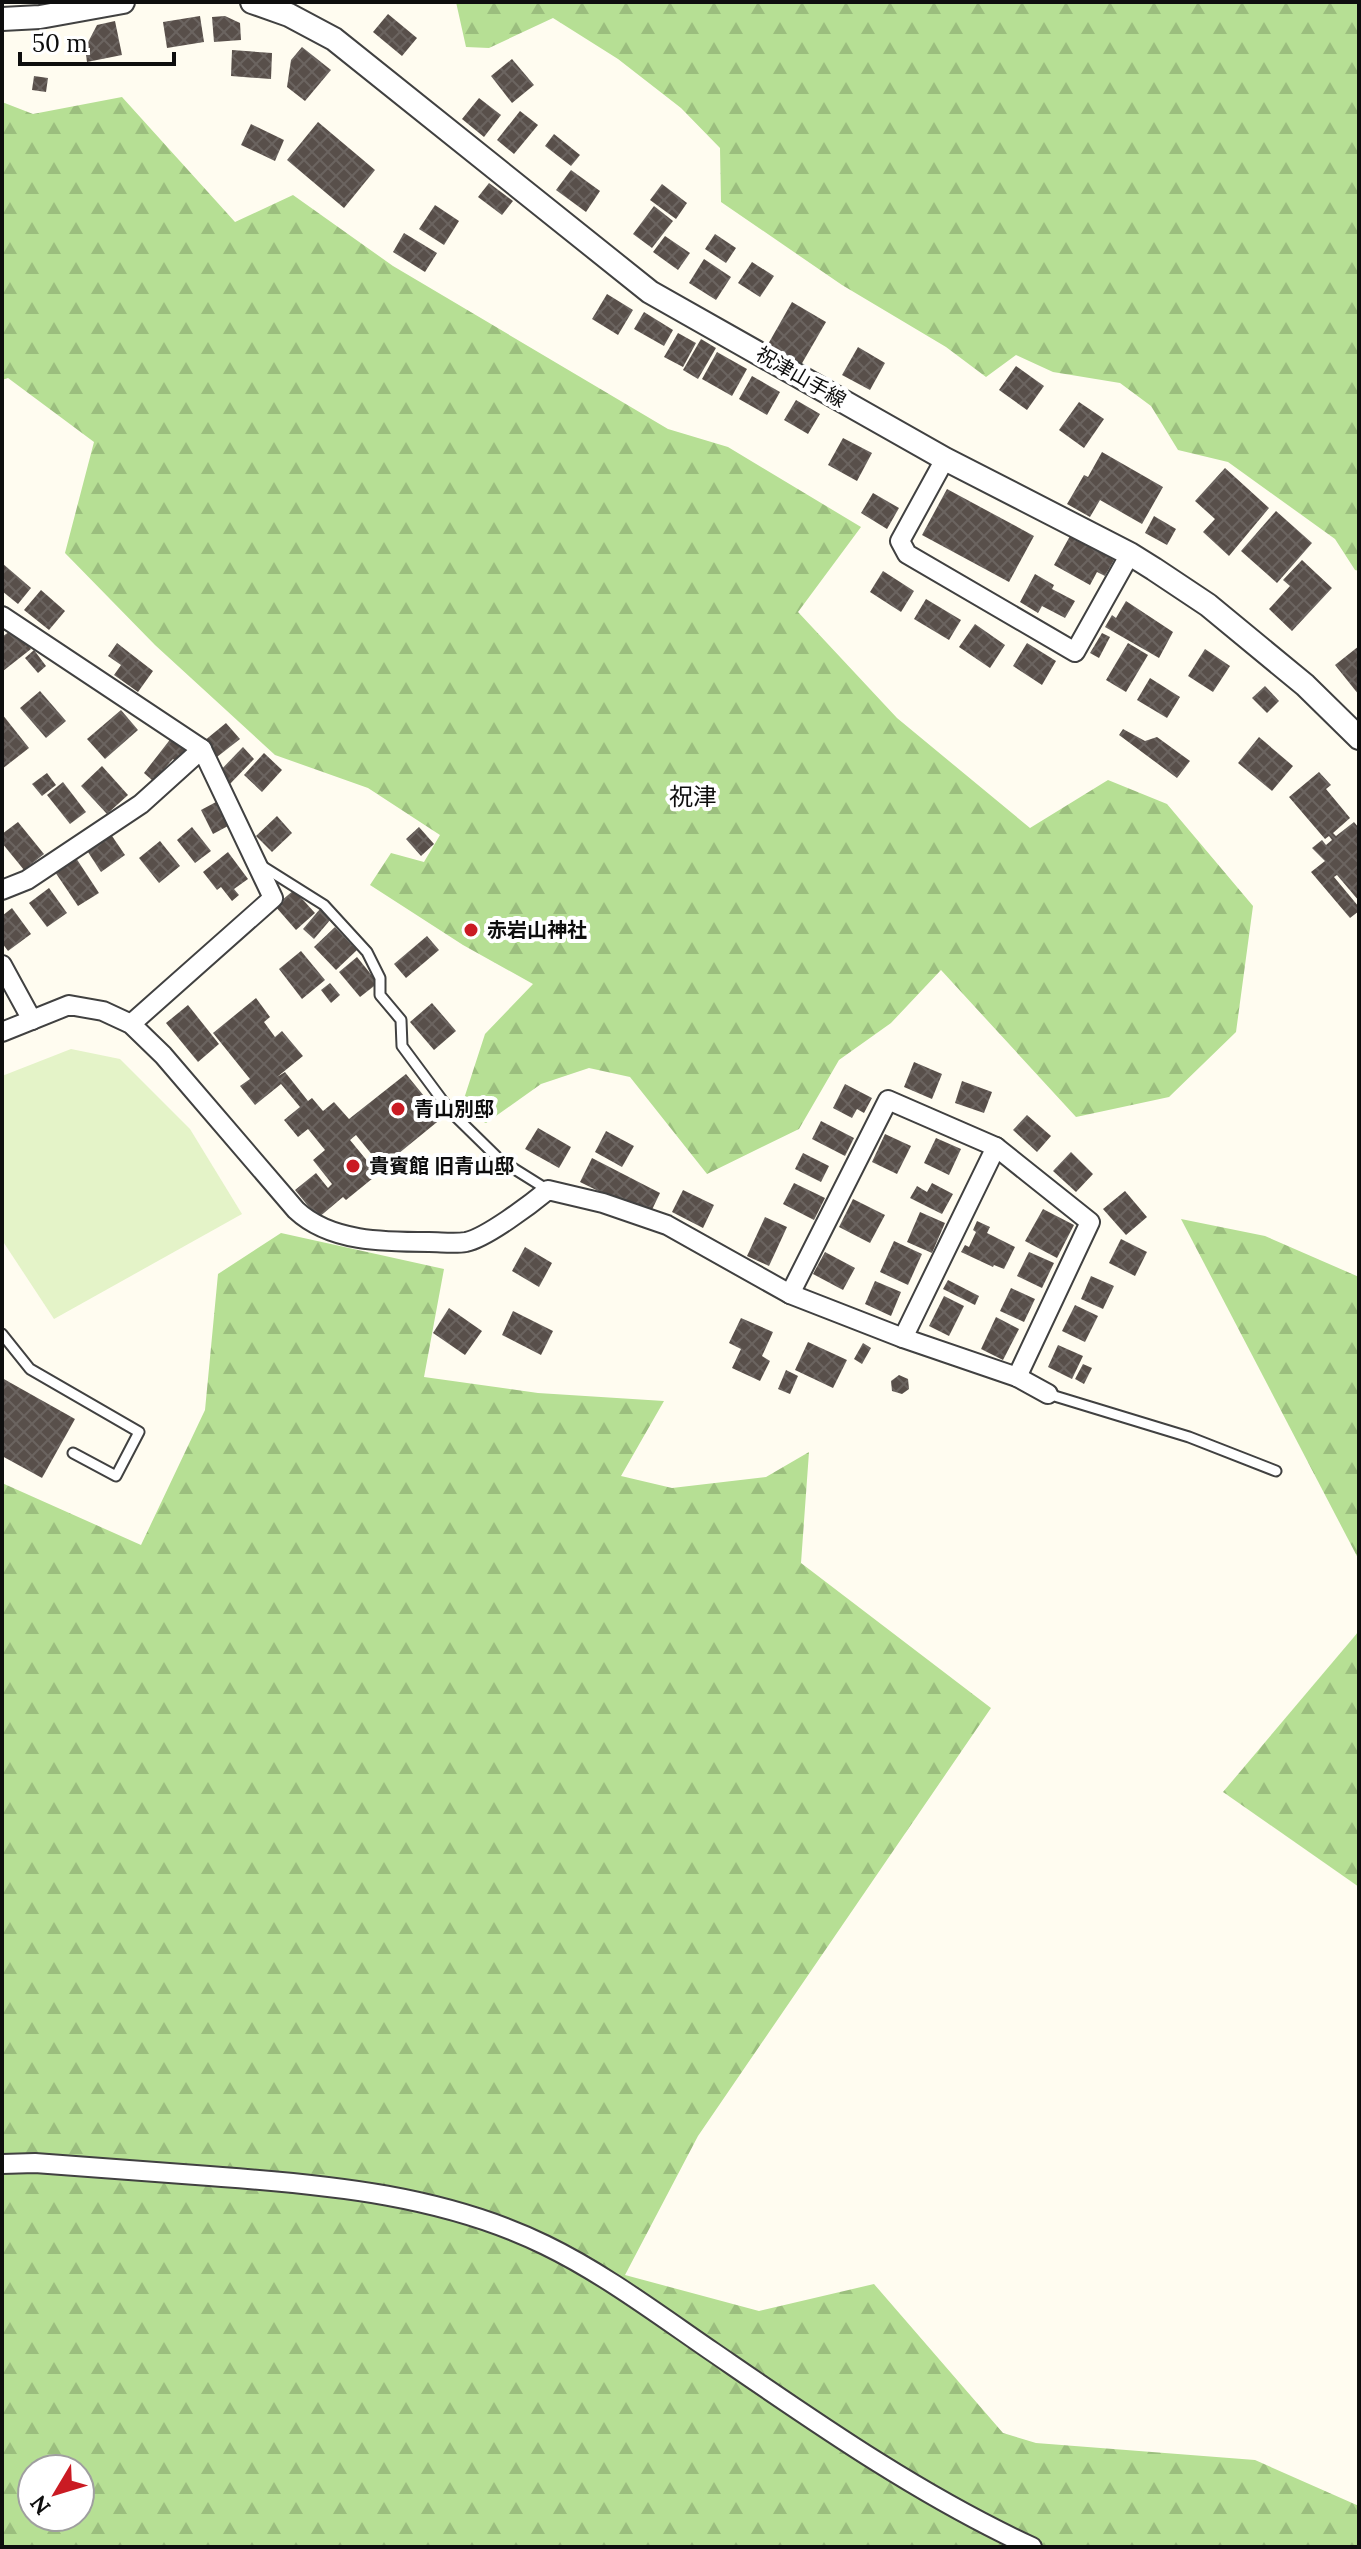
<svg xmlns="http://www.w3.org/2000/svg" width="1361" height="2549" viewBox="0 0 1361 2549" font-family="Lora,'Noto Sans JP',serif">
  <defs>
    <pattern id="forest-firs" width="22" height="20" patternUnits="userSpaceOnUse" patternTransform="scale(2)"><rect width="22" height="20" fill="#b6df94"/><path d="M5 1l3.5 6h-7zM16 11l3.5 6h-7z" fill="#9bbe7e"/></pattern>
    <pattern id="building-cross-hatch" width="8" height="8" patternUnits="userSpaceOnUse" patternTransform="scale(2)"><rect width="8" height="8" fill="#584f4a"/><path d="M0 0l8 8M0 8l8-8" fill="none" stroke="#6b6460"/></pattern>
  </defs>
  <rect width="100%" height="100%" fill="#fffcf0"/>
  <g fill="url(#forest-firs)" fill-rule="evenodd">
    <polygon points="456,2 1359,2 1359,571 1355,570 1335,539 1228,462 1178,450 1151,406 1120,383 1053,372 1016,355 986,377 946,347 842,285 721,202 720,148 681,108 618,59 553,18 489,48 466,47"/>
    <polygon points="122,97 235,222 293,195 393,266 668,429 728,447 861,527 798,612 897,718 1030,828 1108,780 1167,804 1253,906 1236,1032 1169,1097 1076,1117 941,970 891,1023 839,1060 799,1129 707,1174 630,1077 589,1068 541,1084 486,1123 460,1111 485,1034 533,984 463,945 370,885 391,853 424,862 440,835 368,788 275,755 155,645 65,553 94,442 8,378 2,380 2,102 33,114"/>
    <polygon points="1181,1219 1265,1236 1359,1277 1359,1560"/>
    <path d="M 281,1233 L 444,1269 L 424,1377 L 538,1393 L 664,1401 L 621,1476 L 672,1488 L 766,1477 L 809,1452 L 801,1563 L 991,1708 L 698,2136 L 625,2275 L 759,2311 L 874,2284 L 1003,2433 L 1036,2443 L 1255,2460 L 1359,2506 L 1359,2547 L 2,2547 L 2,1483 L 141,1545 L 205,1410 L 218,1274 ZM 32,2469 L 80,2469 L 80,2517 L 32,2517 Z"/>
    <polygon points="1359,1631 1359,1887 1223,1792"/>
  </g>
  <polygon fill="#e4f3c8" points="71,1049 120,1059 190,1129 242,1214 54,1319 2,1240 2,1076"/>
  <g fill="url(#building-cross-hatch)">
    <polygon points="388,14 417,38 402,56 373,32"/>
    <polygon points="200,16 204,42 167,48 163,22"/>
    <polygon points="225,16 240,23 241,40 214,42 212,17"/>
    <polygon points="115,21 122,55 87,62 85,48 97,25"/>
    <polygon points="302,47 331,70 305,101 287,87 291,60"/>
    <polygon points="232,50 272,53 271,79 231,76"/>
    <polygon points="512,59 534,85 512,103 491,76"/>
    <polygon points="34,76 48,78 46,92 32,90"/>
    <polygon points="479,98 501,115 484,137 462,119"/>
    <polygon points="520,111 538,125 514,154 497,140"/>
    <polygon points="318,122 375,170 344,208 287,160"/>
    <polygon points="251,124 284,140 275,161 241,145"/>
    <polygon points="554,134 580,155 571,166 545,146"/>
    <polygon points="571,170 600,191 586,212 556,190"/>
    <polygon points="489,183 513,201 502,215 478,197"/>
    <polygon points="662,184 687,203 676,219 650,200"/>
    <polygon points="435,205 459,221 444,245 419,229"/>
    <polygon points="654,206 673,221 652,248 633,234"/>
    <polygon points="404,233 437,253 425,272 393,252"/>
    <polygon points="715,234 736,248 726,263 705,249"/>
    <polygon points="665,236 690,253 678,270 653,252"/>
    <polygon points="704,259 731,277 716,300 689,283"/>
    <polygon points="752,262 774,276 760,297 738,283"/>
    <polygon points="607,294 633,310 618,335 592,319"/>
    <polygon points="792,302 826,322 801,365 767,346"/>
    <polygon points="644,312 673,330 664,346 634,329"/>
    <polygon points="678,333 696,343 683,367 664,357"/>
    <polygon points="701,339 716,348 698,379 683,370"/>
    <polygon points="858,347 885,363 870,390 842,375"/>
    <polygon points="717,352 747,369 732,396 702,379"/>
    <polygon points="1016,366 1044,386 1027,410 999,390"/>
    <polygon points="752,376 780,392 767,415 739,399"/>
    <polygon points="796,400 820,414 808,434 784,420"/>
    <polygon points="1079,402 1104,419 1084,448 1059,430"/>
    <polygon points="843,438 872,453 857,481 828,465"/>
    <polygon points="1102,452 1163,487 1142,524 1100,500 1090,517 1067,504 1084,475 1088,477"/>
    <polygon points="1225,468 1269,508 1229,556 1203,532 1215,519 1195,501"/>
    <polygon points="947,489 1034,536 1009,582 922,535"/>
    <polygon points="873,493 899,508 887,529 861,513"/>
    <polygon points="1276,511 1312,543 1277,583 1241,551"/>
    <polygon points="1154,516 1176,529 1167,545 1145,533"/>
    <polygon points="1070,536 1114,560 1105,576 1097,572 1090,585 1054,565"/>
    <polygon points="1302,560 1332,588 1292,631 1269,609 1290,586 1283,580"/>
    <polygon points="2,563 31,588 18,604 2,591"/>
    <polygon points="883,571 914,591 901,612 870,592"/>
    <polygon points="1035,574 1054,585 1052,589 1075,601 1065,618 1042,606 1038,613 1020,602"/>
    <polygon points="41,590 65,611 49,630 24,610"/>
    <polygon points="926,599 961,620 949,640 914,619"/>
    <polygon points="1126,601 1173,632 1159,658 1105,627 1112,615 1116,618"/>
    <polygon points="975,624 1005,645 990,668 959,647"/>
    <polygon points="14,628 31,649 3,671 2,637"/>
    <polygon points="1102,633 1110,637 1099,658 1090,653"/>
    <polygon points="117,643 153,671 138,692 114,675 121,665 108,656"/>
    <polygon points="1027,643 1056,661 1042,685 1013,666"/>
    <polygon points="1128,643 1148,655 1126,692 1106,680"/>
    <polygon points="1359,646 1359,695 1335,665"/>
    <polygon points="1205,649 1230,666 1213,692 1188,676"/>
    <polygon points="34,650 46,666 38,673 25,658"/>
    <polygon points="1150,678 1180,697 1167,718 1137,700"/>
    <polygon points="1265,686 1279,701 1267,713 1252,698"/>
    <polygon points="40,691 66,721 46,738 20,708"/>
    <polygon points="121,710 138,730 105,759 87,739"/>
    <polygon points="2,714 29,748 2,769"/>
    <polygon points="226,723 240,739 217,757 204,741"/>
    <polygon points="1123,729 1145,741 1157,737 1190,761 1177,778 1119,735"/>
    <polygon points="172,737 188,750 178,763 173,759 153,781 144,773"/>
    <polygon points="1259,737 1293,766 1272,791 1238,763"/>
    <polygon points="243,747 254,759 228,786 216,775"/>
    <polygon points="264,753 282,770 262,792 244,775"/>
    <polygon points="102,766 128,795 107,814 81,786"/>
    <polygon points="1319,772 1331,785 1326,789 1350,818 1333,833 1336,836 1354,822 1359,828 1359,901 1337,875 1334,877 1359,907 1359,911 1350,918 1311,872 1325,861 1312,848 1322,840 1326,845 1332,840 1329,836 1325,839 1289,797"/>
    <polygon points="47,773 56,785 42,796 32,784"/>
    <polygon points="63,782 86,812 70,824 47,795"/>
    <polygon points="216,802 228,826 213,834 201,810"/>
    <polygon points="277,816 292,833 272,852 256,836"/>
    <polygon points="18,822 44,854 24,870 2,843 2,834"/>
    <polygon points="192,827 211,851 195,863 177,840"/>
    <polygon points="419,827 434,844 421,856 406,839"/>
    <polygon points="110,833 125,855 101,872 86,849"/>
    <polygon points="160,841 180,866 159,883 139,858"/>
    <polygon points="228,852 248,879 234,889 239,895 232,901 221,887 217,890 203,872"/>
    <polygon points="74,855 99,893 78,906 53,869"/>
    <polygon points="49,888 67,913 47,927 29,903"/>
    <polygon points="294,890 315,913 296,930 275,906"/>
    <polygon points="12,908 31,934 8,951 2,943 2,916"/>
    <polygon points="320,909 331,919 314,939 303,929"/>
    <polygon points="335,927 357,950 336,970 314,947"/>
    <polygon points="427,936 439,950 406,978 394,964"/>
    <polygon points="301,951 325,980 302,999 279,969"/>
    <polygon points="357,957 378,983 360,997 339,972"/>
    <polygon points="330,983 340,995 331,1003 321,990"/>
    <polygon points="256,998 270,1017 264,1022 275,1037 282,1031 303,1056 277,1077 285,1072 308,1101 312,1098 323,1111 334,1102 349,1119 406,1074 442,1118 382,1167 356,1135 350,1140 378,1174 346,1200 343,1197 318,1218 295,1190 316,1173 328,1188 332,1184 313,1160 325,1150 308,1129 298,1137 284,1120 300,1107 281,1084 255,1105 240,1086 250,1079 213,1033"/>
    <polygon points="432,1003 456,1031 434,1050 410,1022"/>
    <polygon points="188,1005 219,1044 198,1062 166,1023"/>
    <polygon points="914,1062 942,1074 932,1099 904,1087"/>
    <polygon points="962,1081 992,1092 984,1113 955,1103"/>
    <polygon points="845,1084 872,1098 864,1113 857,1109 852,1118 833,1108"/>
    <polygon points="1027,1115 1051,1136 1037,1152 1013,1130"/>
    <polygon points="821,1121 854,1138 845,1156 812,1139"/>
    <polygon points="538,1128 571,1147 559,1168 525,1149"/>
    <polygon points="606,1131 634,1146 622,1167 595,1152"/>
    <polygon points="885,1134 911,1146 897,1174 872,1162"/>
    <polygon points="936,1138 961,1149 949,1175 924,1163"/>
    <polygon points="1071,1152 1093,1174 1076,1192 1053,1171"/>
    <polygon points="803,1153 829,1166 821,1182 795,1169"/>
    <polygon points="592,1158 660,1193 649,1216 580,1182"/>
    <polygon points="794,1183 825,1198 814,1220 783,1204"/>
    <polygon points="932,1183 953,1194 942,1214 910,1198 917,1186 927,1192"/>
    <polygon points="683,1190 714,1205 703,1228 672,1212"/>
    <polygon points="1125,1191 1147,1217 1126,1235 1103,1209"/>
    <polygon points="853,1199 885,1215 870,1243 839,1227"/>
    <polygon points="1043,1209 1074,1225 1057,1258 1025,1241"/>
    <polygon points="920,1212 945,1223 932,1253 907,1242"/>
    <polygon points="765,1217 787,1227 769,1266 747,1256"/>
    <polygon points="977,1221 990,1227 987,1233 1015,1247 1004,1269 994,1265 993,1267 961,1252 965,1245 969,1247 976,1232 973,1230"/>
    <polygon points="1121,1239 1147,1252 1135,1276 1109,1263"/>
    <polygon points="894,1241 922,1254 908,1285 880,1272"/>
    <polygon points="525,1247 552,1263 539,1287 512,1271"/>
    <polygon points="825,1252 855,1268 843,1290 813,1274"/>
    <polygon points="1029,1252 1054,1263 1042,1288 1017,1276"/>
    <polygon points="1091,1276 1114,1286 1103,1309 1081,1299"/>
    <polygon points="948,1280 979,1296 975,1305 943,1289"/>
    <polygon points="875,1281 901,1292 891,1316 865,1304"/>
    <polygon points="1011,1288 1035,1299 1024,1322 1000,1311"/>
    <polygon points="944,1296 964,1306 949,1336 929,1326"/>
    <polygon points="1075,1305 1098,1316 1085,1342 1062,1331"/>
    <polygon points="449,1308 482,1331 465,1355 433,1333"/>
    <polygon points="513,1311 553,1331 541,1355 502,1335"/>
    <polygon points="996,1317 1019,1329 1003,1360 981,1349"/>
    <polygon points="741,1318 773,1332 762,1356 770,1361 760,1381 732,1368 741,1349 729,1343"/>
    <polygon points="808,1342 847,1360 833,1388 795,1370"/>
    <polygon points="863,1343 871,1348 862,1364 854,1359"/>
    <polygon points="1058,1345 1083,1356 1072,1379 1048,1367"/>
    <polygon points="1083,1364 1092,1368 1084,1384 1075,1379"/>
    <polygon points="786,1370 798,1376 790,1394 778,1389"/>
    <polygon points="899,1375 908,1379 909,1389 902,1394 892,1391 891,1381"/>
    <polygon points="2,1378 75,1419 42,1478 2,1456"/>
  </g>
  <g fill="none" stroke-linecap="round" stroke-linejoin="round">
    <defs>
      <g id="service">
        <polyline points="262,866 324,905 367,952 380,978 380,995 401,1020 402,1046 451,1112 500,1160 548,1190"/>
        <polyline points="2,1334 30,1369 139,1432 116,1476 73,1453"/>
        <polyline points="1048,1394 1189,1437 1276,1471"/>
      </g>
      <g id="minor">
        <polyline points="945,459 900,541 907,554 1075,652 1130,554"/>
        <polyline points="2,616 202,749 273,898 131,1024"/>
        <polyline points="2,890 27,880 141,804 202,749"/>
        <polyline points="2,965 32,1020"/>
        <path d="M 2,1032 L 69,1005 L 103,1011 L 131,1024 L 163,1055 L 296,1210 C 330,1242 384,1242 429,1242 C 441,1242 454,1244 466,1242 C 486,1238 531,1204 548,1190 L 603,1203 L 667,1225 L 790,1294 L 903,1338 L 1017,1377 L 1048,1394"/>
        <polyline points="790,1294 888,1100 996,1147 1090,1222 1017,1377"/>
        <polyline points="903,1338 996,1147"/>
        <path d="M 2,2164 L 35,2163 C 98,2168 160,2172 222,2177 C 331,2185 445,2196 545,2245 C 603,2273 659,2315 713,2352 C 815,2422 919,2495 1032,2547"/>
      </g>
      <g id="tertiary">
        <polyline points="252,2 289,15 334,39 650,292 945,459 1130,554 1154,569 1208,605 1305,685 1359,738"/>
        <polyline points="2,19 40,17 123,2"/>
      </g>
    </defs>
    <use href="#service" stroke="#414141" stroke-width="13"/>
    <use href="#minor" stroke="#414141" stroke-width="22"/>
    <use href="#tertiary" stroke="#414141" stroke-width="26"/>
    <use href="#service" stroke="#fff" stroke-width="9"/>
    <use href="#minor" stroke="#fff" stroke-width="18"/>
    <use href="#tertiary" stroke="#fff" stroke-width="22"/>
  </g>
  <g fill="#ca1b23" stroke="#fff" stroke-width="3">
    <circle cx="471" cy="930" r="8"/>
    <circle cx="398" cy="1109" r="8"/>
    <circle cx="353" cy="1166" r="8"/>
  </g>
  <g text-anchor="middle" stroke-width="8" stroke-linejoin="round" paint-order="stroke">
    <g font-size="20" fill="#0e0e0e" stroke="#fff">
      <text transform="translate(801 377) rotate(30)" y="7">祝津山手線</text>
    </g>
    <g font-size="20" font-weight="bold" fill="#0e0e0e" stroke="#fff" text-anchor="start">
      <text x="487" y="937">赤岩山神社</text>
      <text x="414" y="1116">青山別邸</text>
      <text x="369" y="1173">貴賓館 旧青山邸</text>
    </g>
    <g font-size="24" fill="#0e0e0e" stroke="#fff">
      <text x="693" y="805">祝津</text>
    </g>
  </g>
  <rect width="1361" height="2549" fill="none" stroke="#0e0e0e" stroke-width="8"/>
  <g transform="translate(56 2493) rotate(232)"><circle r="38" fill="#ffffff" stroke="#9f9f9f" stroke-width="2"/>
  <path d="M0-6L14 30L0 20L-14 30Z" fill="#ca1b23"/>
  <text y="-12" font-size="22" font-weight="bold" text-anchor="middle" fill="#0e0e0e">N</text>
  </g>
  <path d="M20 52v12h154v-12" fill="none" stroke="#0e0e0e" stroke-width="4"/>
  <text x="32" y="52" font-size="24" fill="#0e0e0e" stroke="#ffffff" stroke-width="6" paint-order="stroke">50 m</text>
</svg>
